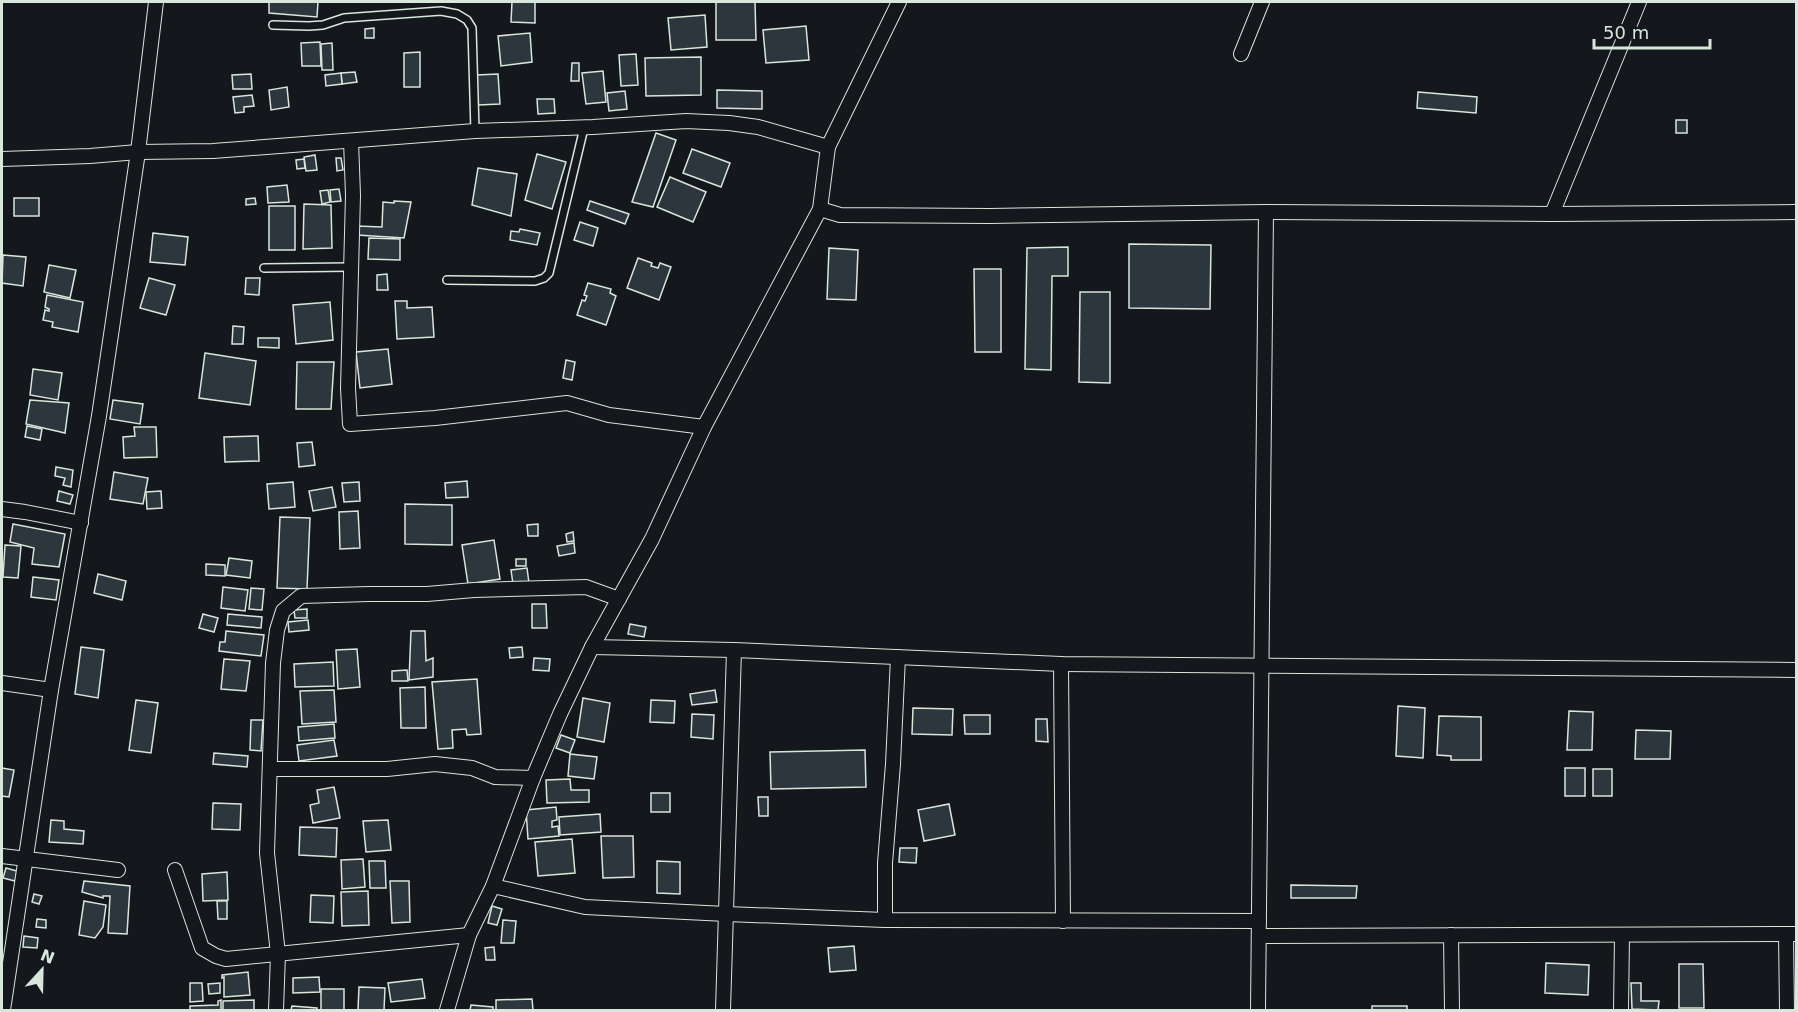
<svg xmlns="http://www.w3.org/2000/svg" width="1798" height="1012" viewBox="0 0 1798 1012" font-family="'DejaVu Sans',sans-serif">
  <rect width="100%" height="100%" fill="#14181c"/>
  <g fill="#2c363c" stroke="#d8e6dc" stroke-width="1.5">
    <polygon points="269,2 318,2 317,17 269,13"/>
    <polygon points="512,2 535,2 535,23 511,22"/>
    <polygon points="716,2 755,2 756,40 716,40"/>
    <polygon points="705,15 707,47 671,50 668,18"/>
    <polygon points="806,26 809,60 766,63 763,30"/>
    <polygon points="374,28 374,38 365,38 365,29"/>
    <polygon points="530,33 532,62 501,66 498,36"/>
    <polygon points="320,42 321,66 302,66 301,43"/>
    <polygon points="332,43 333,70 322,70 321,44"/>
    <polygon points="420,52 420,87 404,87 404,53"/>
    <polygon points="636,54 638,85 621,86 619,55"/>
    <polygon points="701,57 701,95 646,96 645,58"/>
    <polygon points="572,63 579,63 579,81 571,81"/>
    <polygon points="603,71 606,102 586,104 582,73"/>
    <polygon points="355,72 357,82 342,84 341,73"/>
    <polygon points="341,73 342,84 326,86 325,75"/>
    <polygon points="251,74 252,89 233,89 232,75"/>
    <polygon points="498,74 500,104 478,105 476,75"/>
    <polygon points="287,87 289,107 271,110 269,90"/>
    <polygon points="717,90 762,91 762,109 717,108"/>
    <polygon points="625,91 627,109 609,111 607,93"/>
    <polygon points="1418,92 1477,97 1476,113 1417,108"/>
    <polygon points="252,95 254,106 244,107 244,112 235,113 233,97"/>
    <polygon points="537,99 554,99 555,113 538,114"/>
    <rect x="1676" y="120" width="11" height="13"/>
    <polygon points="656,133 676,140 653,207 632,202"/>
    <polygon points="692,149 730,163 721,187 683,173"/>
    <polygon points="537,154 566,162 552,209 525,200"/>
    <polygon points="315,155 317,170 306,171 304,157"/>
    <polygon points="336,158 341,158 343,170 337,171"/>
    <polygon points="304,159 305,168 297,169 296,160"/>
    <polygon points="478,168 517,174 511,216 472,205"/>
    <polygon points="670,177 706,192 693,222 657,207"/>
    <polygon points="287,185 289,202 268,203 267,187"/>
    <polygon points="339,189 341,201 331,202 330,190"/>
    <polygon points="328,190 330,202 322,204 320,191"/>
    <rect x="14" y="198" width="25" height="18"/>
    <polygon points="255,198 256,204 246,205 246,199"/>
    <polygon points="394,201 411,202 404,238 357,235 357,226 382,227 383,202 394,203"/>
    <polygon points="590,201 629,214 625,224 587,210"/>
    <polygon points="304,204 331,205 332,248 303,249"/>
    <rect x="269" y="206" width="26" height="44"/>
    <polygon points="580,222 598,228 593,246 574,240"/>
    <polygon points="520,229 540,233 537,245 510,240 511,231 519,232"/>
    <polygon points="153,233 188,237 185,265 150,262"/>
    <polygon points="369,238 400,239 400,260 368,259"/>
    <polygon points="1129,244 1211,245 1210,309 1129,308"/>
    <polygon points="1068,247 1068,276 1052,276 1051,370 1025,369 1027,248"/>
    <polygon points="829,248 858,250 856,300 827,299"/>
    <polygon points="3,255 26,257 23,286 2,283"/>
    <polygon points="638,258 652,263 651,266 658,268 660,263 671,267 659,300 627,288"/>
    <polygon points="49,265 76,270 70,298 44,292"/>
    <polygon points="974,269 1001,269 1001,352 975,352"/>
    <polygon points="387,274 388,290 377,290 377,275"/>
    <polygon points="149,278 175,285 166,315 140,308"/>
    <polygon points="246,278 260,278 259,295 245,294"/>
    <polygon points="588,283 611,289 610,293 616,296 606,325 577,315 582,300 585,301 587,296 584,295"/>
    <polygon points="1080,292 1110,292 1110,383 1079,382"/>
    <polygon points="47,295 83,302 78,332 52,327 53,322 43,320 45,310 49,311 49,309 45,307"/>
    <polygon points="395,301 407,301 407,308 432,307 434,337 397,339"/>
    <polygon points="330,302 333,340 296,344 293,305"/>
    <polygon points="233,326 244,327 243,344 232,344"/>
    <polygon points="258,338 279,338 279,348 258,347"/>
    <polygon points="388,349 392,384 360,388 356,352"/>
    <polygon points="205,353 256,361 250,405 199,398"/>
    <polygon points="566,360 575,362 572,380 563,378"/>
    <polygon points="297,362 334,362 331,409 296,409"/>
    <polygon points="33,369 62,373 58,400 30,395"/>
    <polygon points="30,400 69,403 65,433 26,424"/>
    <polygon points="113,400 143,404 140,424 110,419"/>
    <polygon points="27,426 42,429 40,440 25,437"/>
    <polygon points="134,427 156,427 157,457 124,458 123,437 135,436"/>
    <polygon points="258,436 259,461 225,462 224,437"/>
    <polygon points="312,442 315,465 299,467 297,443"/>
    <polygon points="56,467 73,470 71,487 63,485 65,478 55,476"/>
    <polygon points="114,472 148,478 143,504 110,499"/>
    <polygon points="467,481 468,497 446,498 445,483"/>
    <polygon points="293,482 295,507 269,509 267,484"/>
    <polygon points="359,482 360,501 344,502 342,483"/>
    <polygon points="332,487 336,507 313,511 309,491"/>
    <polygon points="59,491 73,495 70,504 57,501"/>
    <polygon points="161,491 162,508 147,509 146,492"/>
    <polygon points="405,504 452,505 452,545 405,544"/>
    <polygon points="358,511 360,548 340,549 339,512"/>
    <polygon points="280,517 310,518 307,589 277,588"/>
    <polygon points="13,524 65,534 59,567 32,564 34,548 10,542"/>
    <polygon points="538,524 538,536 528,536 527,525"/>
    <polygon points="573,532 574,541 567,542 566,534"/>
    <polygon points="494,540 500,579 468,584 462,545"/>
    <polygon points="574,543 575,553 559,556 557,546"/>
    <polygon points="5,545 21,546 18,578 3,577"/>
    <polygon points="229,558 252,561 250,578 226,575"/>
    <rect x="516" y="559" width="10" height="7"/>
    <polygon points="206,564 225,565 225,576 206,575"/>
    <polygon points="527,568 529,583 513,584 511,570"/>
    <polygon points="98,574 126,581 122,600 94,593"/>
    <polygon points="33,577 59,580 56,600 31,597"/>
    <polygon points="223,587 248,590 245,611 221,608"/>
    <polygon points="251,588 264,589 262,610 249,609"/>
    <polygon points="532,604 546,604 547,628 532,628"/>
    <polygon points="307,609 307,618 295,618 294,610"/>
    <polygon points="203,614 218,618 214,632 199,628"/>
    <polygon points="228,614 262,617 261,628 227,625"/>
    <polygon points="308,620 309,630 289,632 288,622"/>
    <polygon points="630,624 646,627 644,637 628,634"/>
    <polygon points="226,631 264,635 261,656 219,651 220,642 225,642"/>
    <polygon points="411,631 425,631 426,661 433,658 433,677 409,680"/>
    <polygon points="81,647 104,650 98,698 75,694"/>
    <polygon points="522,647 523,657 510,658 509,648"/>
    <polygon points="357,649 360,687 338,689 336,650"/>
    <polygon points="534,658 550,659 549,671 533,670"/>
    <polygon points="224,659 250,661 246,691 221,689"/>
    <polygon points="333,662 334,686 295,687 294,664"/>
    <polygon points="407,670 408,681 392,681 392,671"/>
    <polygon points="477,679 481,734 467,735 466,729 452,730 453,748 438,749 432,682"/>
    <polygon points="425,687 426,728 401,728 400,688"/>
    <polygon points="334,690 336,722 302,724 300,691"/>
    <polygon points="715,690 717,702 692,705 690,694"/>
    <polygon points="583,698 610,703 604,742 577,737"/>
    <polygon points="136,700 158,703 151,753 129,750"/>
    <polygon points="651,700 675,701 674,723 650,722"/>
    <polygon points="1398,706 1425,708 1423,758 1396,756"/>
    <polygon points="913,708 953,709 952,735 912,734"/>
    <polygon points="1569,711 1593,712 1592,750 1567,750"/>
    <polygon points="692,714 714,715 713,739 691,737"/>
    <polygon points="964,715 990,715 990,734 965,734"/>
    <polygon points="1439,716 1481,717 1481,760 1451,760 1451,756 1437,755"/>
    <polygon points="1036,719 1047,719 1048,742 1036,741"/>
    <polygon points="251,720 263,720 261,751 250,750"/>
    <polygon points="334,724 335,738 299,741 298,727"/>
    <polygon points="1636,730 1671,731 1670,759 1635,759"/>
    <polygon points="561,735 575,740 570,753 556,748"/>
    <polygon points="334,740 337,756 299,761 297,745"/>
    <polygon points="865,750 866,787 771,789 770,752"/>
    <polygon points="214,753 248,756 247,767 213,764"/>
    <polygon points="570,754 597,757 594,779 568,776"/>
    <polygon points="2,768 14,770 9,797 2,796"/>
    <rect x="1565" y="768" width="20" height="28"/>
    <rect x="1593" y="769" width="19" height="27"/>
    <polygon points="570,779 571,790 589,790 589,802 547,803 546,780"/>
    <polygon points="334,787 340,818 313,823 310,805 319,803 317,790"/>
    <rect x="651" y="793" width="19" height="19"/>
    <polygon points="758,797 768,797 768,816 759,816"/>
    <polygon points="213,803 241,804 240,830 212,829"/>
    <polygon points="949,804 955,835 924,841 918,810"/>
    <polygon points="556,807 557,820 552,821 552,827 558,826 559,836 528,839 526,810"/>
    <polygon points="600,814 601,832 560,835 559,817"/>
    <polygon points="51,820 64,821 64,829 84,831 83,844 49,842"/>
    <polygon points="388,820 391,850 366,852 363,821"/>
    <polygon points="300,827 337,828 336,857 299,855"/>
    <polygon points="601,836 633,836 634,877 603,878"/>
    <polygon points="572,839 575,873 538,876 535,842"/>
    <polygon points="900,848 917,848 916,863 899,862"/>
    <polygon points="363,859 365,887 342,889 341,860"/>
    <polygon points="369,861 385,861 386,888 370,888"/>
    <polygon points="657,861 680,862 680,894 657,893"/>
    <polygon points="6,868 17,871 15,881 3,878"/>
    <polygon points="227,872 228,900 203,901 202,874"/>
    <polygon points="84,881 130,886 127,934 108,933 110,896 103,896 103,898 82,892"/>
    <polygon points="390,881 409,881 410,922 392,923"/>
    <polygon points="1291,885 1357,886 1356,898 1291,898"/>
    <polygon points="368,891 369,925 342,926 341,892"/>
    <polygon points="34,894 42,896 39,904 32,902"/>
    <polygon points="311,895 334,896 333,923 310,922"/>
    <polygon points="84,901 106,905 103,927 95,938 79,935"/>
    <polygon points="217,901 227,901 227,919 218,919"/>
    <polygon points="492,906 502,909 497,925 488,923"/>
    <polygon points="37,919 46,920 46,928 36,927"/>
    <polygon points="503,920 516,921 514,943 501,943"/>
    <polygon points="24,936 38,938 37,948 23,947"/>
    <polygon points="854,946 856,970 830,972 828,948"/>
    <polygon points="494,947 495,960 486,960 485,948"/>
    <polygon points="1546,963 1589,965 1588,995 1545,993"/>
    <polygon points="1679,964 1703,964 1704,1008 1679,1008"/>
    <polygon points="248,972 250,995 224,997 224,977 222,978 222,975"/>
    <polygon points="319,977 320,992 293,993 293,978"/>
    <polygon points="422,979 425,998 391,1002 388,983"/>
    <polygon points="190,983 202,983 203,1001 190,1002"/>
    <polygon points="220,983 220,993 209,994 208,984"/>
    <polygon points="1631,983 1641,983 1641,1001 1659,1001 1658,1010 1632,1009"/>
    <polygon points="359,987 385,988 384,1010 358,1010"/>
    <rect x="321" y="989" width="23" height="21"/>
    <polygon points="532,999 533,1010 496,1010 496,1000"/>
    <polygon points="221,1000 221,1010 190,1010 190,1006 218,1005 218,1001"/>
    <polygon points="254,1000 254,1010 223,1010 223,1001"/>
    <polygon points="471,1005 493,1007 493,1010 470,1010"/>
    <polygon points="292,1006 317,1008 317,1010 291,1010"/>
    <rect x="1372" y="1006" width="35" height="4"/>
  </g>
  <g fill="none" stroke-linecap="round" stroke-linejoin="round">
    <defs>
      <g id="lane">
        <polyline points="273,25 309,26 323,25 344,18 441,11 457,14 467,20 472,28 475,131"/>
        <polyline points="264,268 351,267"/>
        <polyline points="447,280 535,281 544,278 549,273 584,128"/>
      </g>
      <g id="street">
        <polyline points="1241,54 1262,2"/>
        <polyline points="351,141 353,195 348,388 350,424 435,418 567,403 609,415 704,427"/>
        <polyline points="2,159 90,156 138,152 213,151 475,131 593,127 686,121 729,123 758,127 828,147"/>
        <polyline points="820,209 840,215 990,216 1266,212 1552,214 1796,212"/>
        <polyline points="1552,214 1639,2"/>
        <polyline points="2,509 25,512 81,523"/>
        <polyline points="592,647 734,650 1061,664 1796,670"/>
        <polyline points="1061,664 1063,921"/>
        <polyline points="2,683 51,690"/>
        <polyline points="271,769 387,769 435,764 472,768 495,777 533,778"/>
        <polyline points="2,856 118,870"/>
        <polyline points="175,870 202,948 216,956 226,959 469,935"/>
        <polyline points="493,886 585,907 726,914 885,920 1259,921"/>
        <polyline points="885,920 885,863 893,764 898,657"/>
        <polyline points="1786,934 1787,1010"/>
        <polyline points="1451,935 1452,1010"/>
        <polyline points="1259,936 1796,934"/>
        <polyline points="3,1010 51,690 99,416 138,152 156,2"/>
        <polyline points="276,1010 278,954 267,853 273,663 277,630 283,611 301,596 369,594 427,594 474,590 586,587 619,599"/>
        <polyline points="447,1010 469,935 493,886 533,778 560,714 592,647 652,539 704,427 820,209 828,147 899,2"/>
        <polyline points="723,1010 734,650"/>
        <polyline points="1258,1010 1266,212"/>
        <polyline points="1621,1010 1622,935"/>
      </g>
    </defs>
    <use href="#lane" stroke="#d8e6dc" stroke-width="10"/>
    <use href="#street" stroke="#d8e6dc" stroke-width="16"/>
    <use href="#lane" stroke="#14181c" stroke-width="7"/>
    <use href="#street" stroke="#14181c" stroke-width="14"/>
  </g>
  <rect width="1798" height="1012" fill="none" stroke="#d8e6dc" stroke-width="6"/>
  <g transform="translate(42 970) rotate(22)" stroke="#14181c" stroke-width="4.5" paint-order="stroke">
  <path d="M0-4.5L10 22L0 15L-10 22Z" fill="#d8e6dc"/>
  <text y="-9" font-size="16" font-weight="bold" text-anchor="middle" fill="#d8e6dc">N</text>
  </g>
  <path d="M1594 39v9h116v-9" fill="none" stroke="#d8e6dc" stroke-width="3"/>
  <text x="1603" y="39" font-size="18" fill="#d8e6dc" stroke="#14181c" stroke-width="4.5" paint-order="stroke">50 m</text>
</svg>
